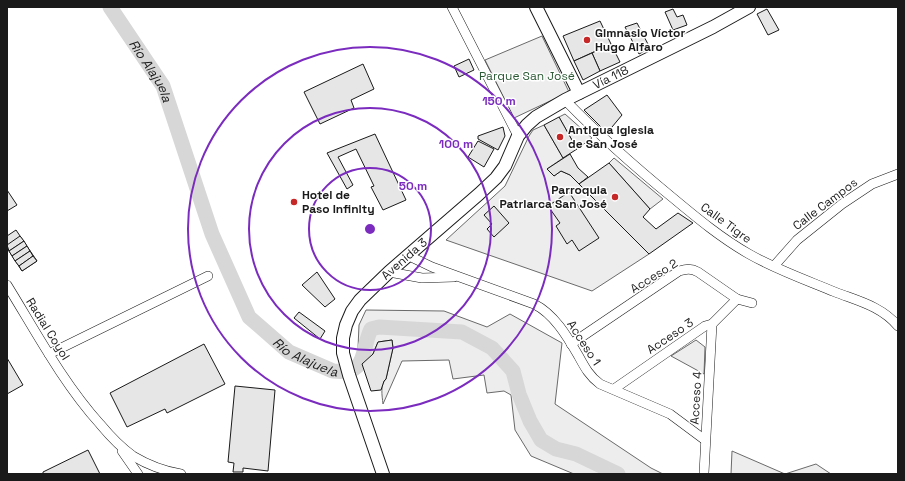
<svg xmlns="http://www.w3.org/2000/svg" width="905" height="481" viewBox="0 0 905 481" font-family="'Space Grotesk',sans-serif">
  <rect width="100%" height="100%" fill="#fff"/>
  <g fill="#ededed" stroke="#6a6a6a">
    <polygon points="542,36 569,92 514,118 485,60"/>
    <polygon points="565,114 592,138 577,149 559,117"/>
    <polygon points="544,125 563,158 547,169 554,176 561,171 570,175 649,254 592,291 446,240 505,186 529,136 533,130"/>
    <polygon points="614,158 663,199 650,209 609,163"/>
    <path d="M 366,310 L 444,311 L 487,327 L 510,314 L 562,343 L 555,404 L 651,468 L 663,474 L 574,474 L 531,456 L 515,430 L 511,395 L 504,391 L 487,393 L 484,375 L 453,379 L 449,360 L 402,361 L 383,404 C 382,395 380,385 386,379 L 393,348 L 392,340 L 378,342 L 373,354 L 357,371 L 359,325 Z"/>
    <polygon points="696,340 705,347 704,374 671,356"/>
    <polygon points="732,451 785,474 731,474"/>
    <polygon points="816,464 831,474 785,474"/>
  </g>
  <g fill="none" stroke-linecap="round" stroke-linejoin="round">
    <path stroke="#d7d7d7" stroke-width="15" id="s1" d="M 110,7 L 163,86 L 212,234 L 249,317 L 289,352 L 333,371 C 369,375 360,352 371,329 L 379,327 L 462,332 L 492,348 L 513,371 L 519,394 L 530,421 L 541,440 L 556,449 L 576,454 L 618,474"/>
  </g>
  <g fill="#e6e6e6" stroke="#1a1a1a">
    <polygon points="673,9 677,17 683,15 687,25 673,30 665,12"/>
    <polygon points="767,9 779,30 768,35 757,14"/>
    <polygon points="600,21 611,44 574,61 563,36"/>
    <polygon points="637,23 650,48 639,54 625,27"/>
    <polygon points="611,44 620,62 600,71 592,53"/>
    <polygon points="592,53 600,71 583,80 574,61"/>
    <polygon points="469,59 474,70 459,77 454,66"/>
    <polygon points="363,64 374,89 351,100 354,108 320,124 304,92"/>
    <polygon points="607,95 622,115 607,133 584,110"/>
    <polygon points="559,117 577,149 563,158 544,125"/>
    <polygon points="503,127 505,136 498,150 478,139 478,136"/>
    <polygon points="375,134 406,200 383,210 371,187 374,186 356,149 338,157 353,185 347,189 327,153"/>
    <polygon points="478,141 494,149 484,167 468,157"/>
    <polygon points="570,154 578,168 588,177 579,184 570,175 561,171 554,176 547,169"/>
    <polygon points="609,163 650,209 643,217 656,229 678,213 693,223 649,254 579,184"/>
    <polygon points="7,190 17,205 7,211"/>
    <polygon points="569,192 599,238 579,251 572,240 567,244 556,226 560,223 548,206"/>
    <polygon points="494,206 509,223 494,237 487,229 492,224 484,215"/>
    <polygon points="16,230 37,261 22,271 7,248 7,236"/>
    <polygon points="20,236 24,241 9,251 7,245"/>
    <polygon points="24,241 27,246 12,256 9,251"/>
    <polygon points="27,246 30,251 15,261 12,256"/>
    <polygon points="30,251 33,256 19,266 15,261"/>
    <polygon points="33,256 37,261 22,271 19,266"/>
    <polygon points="317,272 335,299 325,307 302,285"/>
    <polygon points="299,312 325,331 320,339 294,318"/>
    <polygon points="392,340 393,348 386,379 384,381 381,390 371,391 362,364 373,354 378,342"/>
    <polygon points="204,344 225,384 167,413 165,409 127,427 110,393"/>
    <polygon points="7,358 23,385 7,394"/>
    <polygon points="235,386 275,390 268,471 243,468 243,472 233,472 234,463 228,462"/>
    <polygon points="88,450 100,474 43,474 43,472"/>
  </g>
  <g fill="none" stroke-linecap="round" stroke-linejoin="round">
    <defs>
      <g id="minor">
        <polyline points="452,7 518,136"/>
        <path d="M 565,100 C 599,135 635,167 673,198 C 697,218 721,238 749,254 C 775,269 806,280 835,292 C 858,301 881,306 898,326"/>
        <path d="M 407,255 L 432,267 L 534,304 C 554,314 567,336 578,355 C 584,366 589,376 600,384 L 670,414 L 705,440"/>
        <polyline points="774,266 797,240 842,204 872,184 898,174"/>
        <polyline points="389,272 422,278 454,277"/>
        <path d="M 7,285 C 36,332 63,383 100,424 C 110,436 120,447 133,456 C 148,465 164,471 181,474"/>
        <path d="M 571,344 L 679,271 C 686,269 691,268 698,272 L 737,299 L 752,303"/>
        <polyline points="49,354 208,276"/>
        <polyline points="614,389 705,326 712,324 737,299"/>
        <polyline points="122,451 138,474"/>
        <polyline points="704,473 712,324"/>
      </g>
      <g id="major">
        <polyline points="536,7 579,93"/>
        <path id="s2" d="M 383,474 L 349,375 L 343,353 L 343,338 L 346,325 L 352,311 L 360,300 L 389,272 L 479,194 L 496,178 L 505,166 L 518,136 L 527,125 L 536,117 L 565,100 L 713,27 L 749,7"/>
      </g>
    </defs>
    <use href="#minor" stroke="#1a1a1a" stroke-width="10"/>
    <use href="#major" stroke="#1a1a1a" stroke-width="14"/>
    <use href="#minor" stroke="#fff" stroke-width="9"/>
    <use href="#major" stroke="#fff" stroke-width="12"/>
  </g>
  <g fill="none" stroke="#7b2cbf" stroke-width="2">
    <circle cx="370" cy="229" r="61"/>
    <circle cx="370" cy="229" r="121"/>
    <circle cx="370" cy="229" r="182"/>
  </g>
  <g fill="#c62828" stroke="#fff" stroke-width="1.5">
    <circle cx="587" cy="40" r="4"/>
    <circle cx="560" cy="137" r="4"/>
    <circle cx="615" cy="197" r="4"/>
    <circle cx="294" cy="202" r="4"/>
  </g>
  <g text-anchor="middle" stroke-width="3" stroke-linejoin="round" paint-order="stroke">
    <g font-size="12" font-weight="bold" fill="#1a1a1a" stroke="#fff" text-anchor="start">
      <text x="595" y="37">Gimnasio Víctor<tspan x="595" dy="14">Hugo Alfaro</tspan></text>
      <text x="568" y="134">Antigua Iglesia<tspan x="568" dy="14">de San José</tspan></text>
      <text x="607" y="194" text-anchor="end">Parroquia<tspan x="607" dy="14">Patriarca San José</tspan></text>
      <text x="302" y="199">Hotel de<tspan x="302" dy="14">Paso Infinity</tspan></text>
    </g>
    <g font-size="12" fill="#2b5a34" stroke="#fff">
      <text x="527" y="80">Parque San José</text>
    </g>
    <g font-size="12" fill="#1a1a1a" stroke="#fff">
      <text dy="4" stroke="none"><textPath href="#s2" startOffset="526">Vía 118</textPath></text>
      <text transform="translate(825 204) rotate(-37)" y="4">Calle Campos</text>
      <text transform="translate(726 223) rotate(36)" y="4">Calle Tigre</text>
      <text dy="4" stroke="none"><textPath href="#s2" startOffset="245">Avenida 3</textPath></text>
      <text transform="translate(654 276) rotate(-32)" y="4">Acceso 2</text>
      <text transform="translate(48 329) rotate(58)" y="4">Radial Coyol</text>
      <text transform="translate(670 336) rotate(-34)" y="4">Acceso 3</text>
      <text transform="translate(584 343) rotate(57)" y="4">Acceso 1</text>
      <text transform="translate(696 398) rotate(-87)" y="4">Acceso 4</text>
    </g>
    <g font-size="13" font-style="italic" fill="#1a1a1a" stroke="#fff">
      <text dy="5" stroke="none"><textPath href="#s1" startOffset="76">Río Alajuela</textPath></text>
      <text dy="5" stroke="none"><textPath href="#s1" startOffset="412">Río Alajuela</textPath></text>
    </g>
  </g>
  <circle cx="370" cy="229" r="6" fill="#7b2cbf" stroke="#fff" stroke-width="2"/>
  <g font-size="12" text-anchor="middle" font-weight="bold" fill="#7b2cbf" stroke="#fff" stroke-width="3" stroke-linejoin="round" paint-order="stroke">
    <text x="499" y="105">150 m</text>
    <text x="456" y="148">100 m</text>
    <text x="413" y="190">50 m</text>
  </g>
  <rect width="905" height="481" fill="none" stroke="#1a1a1a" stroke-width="16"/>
</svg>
